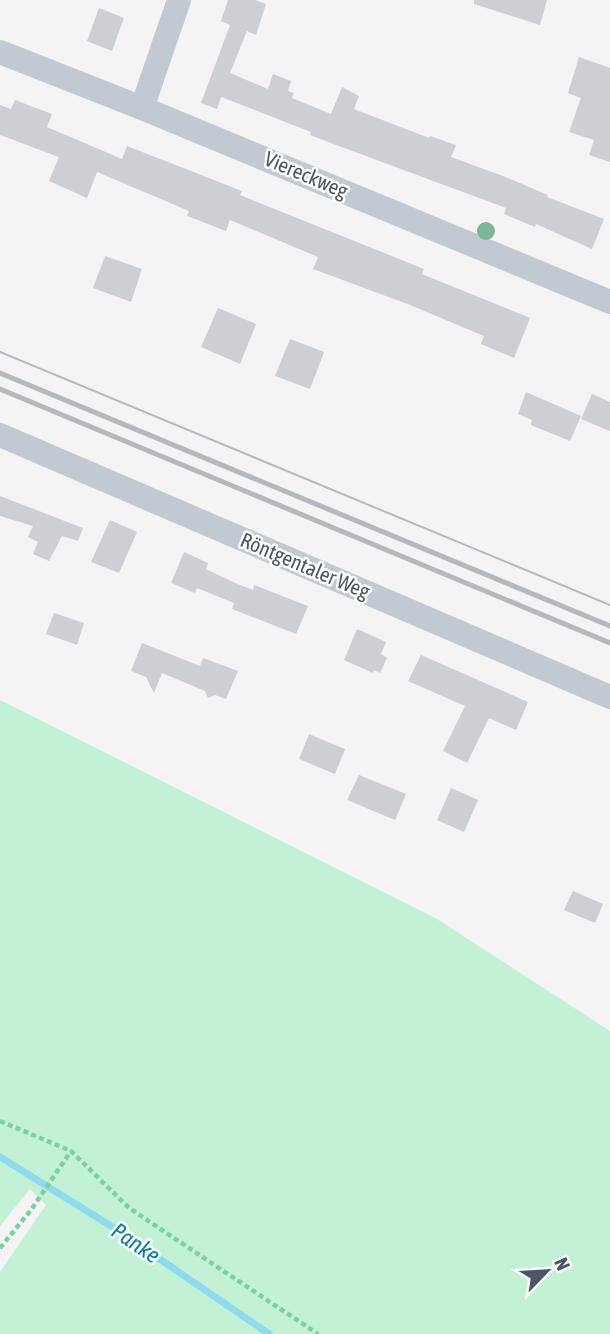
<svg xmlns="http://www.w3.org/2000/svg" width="610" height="1334" viewBox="0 0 610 1334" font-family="'Asap Condensed',sans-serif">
  <rect width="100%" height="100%" fill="#f5f3f3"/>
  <polygon fill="#c3f1d5" points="0,700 437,919 610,1031 610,1334 0,1334 0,1272 46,1205 30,1189 0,1226"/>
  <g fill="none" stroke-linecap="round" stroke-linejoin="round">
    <polyline stroke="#90daee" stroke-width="7" points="0,1157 119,1231 269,1334"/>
  </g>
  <g fill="#cdcfd5">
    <polygon points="228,0 255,0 266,4 256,35 247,31 230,73 268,89 273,74 291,81 288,91 294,93 292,98 331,114 342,87 359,96 354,109 429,138 430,136 456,145 451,157 503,176 548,195 547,197 604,219 592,249 536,224 535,227 504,214 506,208 339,146 310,135 311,132 221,97 217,109 201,103 230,25 221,21"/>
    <polygon points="474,0 547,0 540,25 474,4"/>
    <polygon points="99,8 124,18 112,51 87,41"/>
    <polygon points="579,57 610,68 610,162 589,155 594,140 569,132 581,98 568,93"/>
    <polygon points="15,100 52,114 47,127 122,159 127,146 242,191 240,195 424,269 422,274 530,318 514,358 481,344 484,336 410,305 313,269 318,257 230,220 226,231 187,216 189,211 97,172 87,198 49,181 59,157 0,135 0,105 11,109"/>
    <polygon points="105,256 142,269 131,302 93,288"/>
    <polygon points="218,308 256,324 240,364 201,347"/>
    <polygon points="290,339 324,352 310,389 275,376"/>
    <polygon points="526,392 581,416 570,441 531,425 532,420 518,414"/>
    <polygon points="592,394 610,402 610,431 581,419"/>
    <polygon points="0,496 83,528 78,541 62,536 49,561 33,554 38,542 28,537 33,526 0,516"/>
    <polygon points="110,520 137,532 119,573 91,562"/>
    <polygon points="184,552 208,563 206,569 235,583 253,590 254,585 308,606 296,634 232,609 234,603 197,588 195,593 171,583"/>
    <polygon points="54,613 84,623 77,645 46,634"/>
    <polygon points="357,629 386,642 381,654 387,658 380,673 374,670 373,673 344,660"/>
    <polygon points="142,643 200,666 203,658 238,671 226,699 215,695 208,698 205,691 162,673 154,693 146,677 131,671"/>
    <polygon points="421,655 528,702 516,730 489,718 467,763 443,751 465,706 408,681"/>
    <polygon points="309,734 345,749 335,774 299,759"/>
    <polygon points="359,775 406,794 395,820 347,800"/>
    <polygon points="451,788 478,800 464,832 437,820"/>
    <polygon points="573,891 603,904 595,923 564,910"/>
  </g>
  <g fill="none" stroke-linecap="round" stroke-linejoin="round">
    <g stroke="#7ad0a6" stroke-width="4.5" stroke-dasharray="5 3.5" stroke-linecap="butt">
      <polyline points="0,1121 71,1151 129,1208 318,1334"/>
      <polyline points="0,1248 31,1210 71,1151"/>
    </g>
    <g stroke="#c1cad2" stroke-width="24">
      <polyline points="0,52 142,108 610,302"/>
      <polyline points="142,108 179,0"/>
      <polyline points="0,435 610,697"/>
    </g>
    <polyline stroke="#b5b8bd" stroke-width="2" points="0,352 610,605"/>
    <g stroke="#b5b8bd" stroke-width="5">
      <polyline points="0,373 610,626"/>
      <polyline points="0,389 610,643"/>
    </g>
  </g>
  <circle fill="#7bb799" cx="486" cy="231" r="9"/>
  <g text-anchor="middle" stroke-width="5" stroke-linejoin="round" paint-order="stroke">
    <g font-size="21" fill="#4a5661" stroke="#fff">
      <text transform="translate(306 175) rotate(23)" y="7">Viereckweg</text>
      <text transform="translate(305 566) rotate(23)" y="7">Röntgentaler Weg</text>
    </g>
    <g font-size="23" font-style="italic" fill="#0c7c9b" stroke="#fff">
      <text transform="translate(136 1243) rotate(34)" y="8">Panke</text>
    </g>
  </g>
  <g transform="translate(547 1271) rotate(65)" stroke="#ffffff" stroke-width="5" paint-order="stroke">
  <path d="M0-5L12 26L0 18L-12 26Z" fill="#4a5661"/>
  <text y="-10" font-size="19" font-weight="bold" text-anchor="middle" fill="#4a5661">N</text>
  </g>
</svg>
